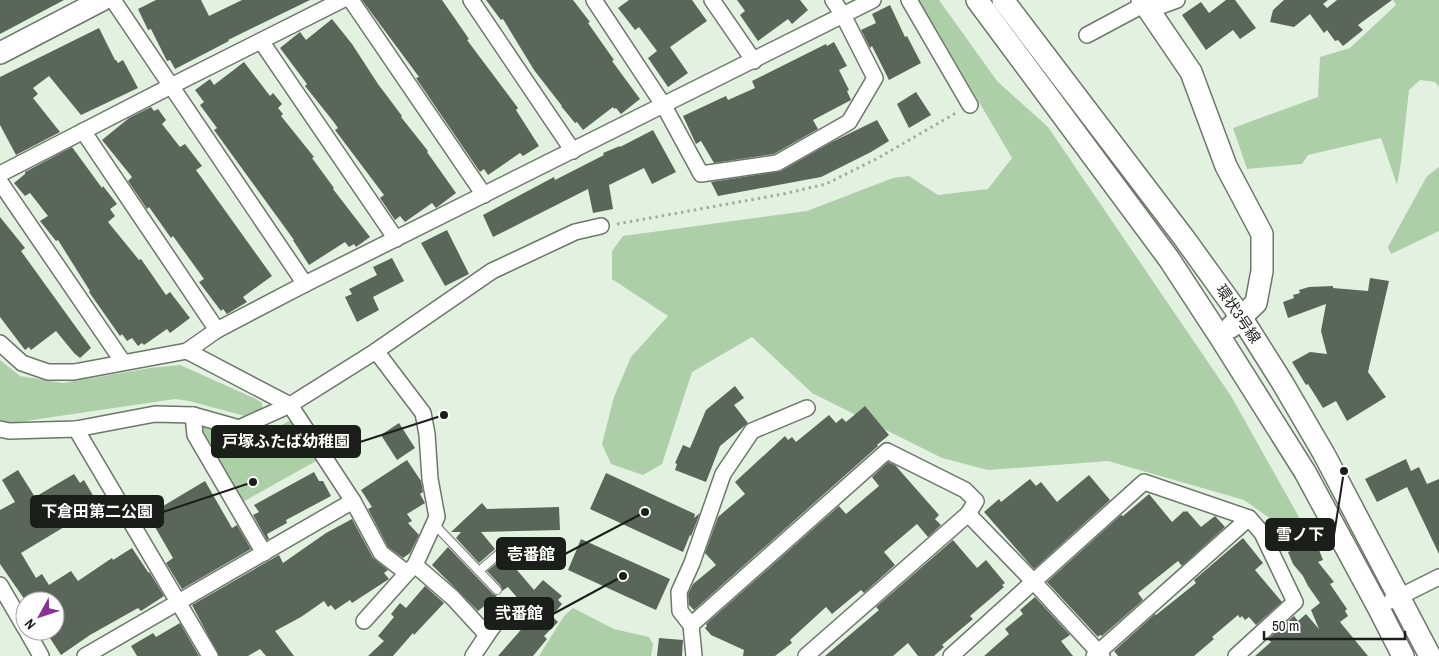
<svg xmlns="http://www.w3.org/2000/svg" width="1439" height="656" viewBox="0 0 1439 656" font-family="'Archivo Narrow','Noto Sans JP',sans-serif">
  <rect width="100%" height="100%" fill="#e3f1e1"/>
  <g fill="#adcfa8">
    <polygon points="919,0 939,0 997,81 1048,127 1231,396 1299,517 1285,529 1244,500 1108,461 988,470 942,458 812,393 752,337 692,372 662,464 643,475 611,464 602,444 614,397 631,357 668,316 612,279 612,251 623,236 807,211 893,178 909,176 938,195 988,189 1012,158"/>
    <polygon points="1393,0 1439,0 1439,87 1435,82 1420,80 1409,90 1401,162 1397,185 1381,138 1308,155 1302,164 1247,169 1233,128 1318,97 1320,57 1350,48 1396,5"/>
    <polygon points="1439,167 1439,231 1391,254 1388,247 1427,176"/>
    <polygon points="0,360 20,376 63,383 150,368 180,365 256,399 262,403 262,408 245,416 189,401 175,399 12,423 0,420"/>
    <polygon points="293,419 316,461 241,503 201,432 200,423 244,435 268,432"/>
    <polygon points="573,608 614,629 649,637 653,644 651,656 539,656 564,616"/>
  </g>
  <g fill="#5a6659">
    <polygon points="0,0 64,0 0,34"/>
    <polygon points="156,0 201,0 209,16 242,0 310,0 228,40 229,41 175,69 170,60 167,61 151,29 148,30 138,9"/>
    <polygon points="362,0 442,0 469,39 467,40 518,108 516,110 539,146 523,156 520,153 488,175 484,169 480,172 416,78 419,77"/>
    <polygon points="486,0 573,0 590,22 588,23 614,60 612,61 640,99 621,114 616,108 614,109 613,107 583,130 577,122 575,123 561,106 562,106 534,70 503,19 501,20"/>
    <polygon points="629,0 692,0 707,21 670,47 688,73 668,87 648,58 657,51 639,27 635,30 618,8"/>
    <polygon points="737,0 800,0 808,10 792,24 788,19 758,41 740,15 745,11"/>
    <polygon points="1226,0 1235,0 1256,28 1240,39 1233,30 1206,50 1182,15 1201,2 1209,13"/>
    <polygon points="1284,0 1328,0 1323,4 1327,8 1337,0 1392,0 1358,25 1363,30 1343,46 1338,40 1335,41 1327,30 1324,33 1310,14 1294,27 1270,22 1273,10"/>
    <polygon points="890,5 905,37 907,36 921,63 889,80 872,46 870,48 861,30 876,23 872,14"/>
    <polygon points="332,19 352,44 378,84 402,116 401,117 428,151 427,152 456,193 436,208 432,203 405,222 400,216 395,220 380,198 384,195 335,130 338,128 333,121 305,86 307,84 280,48 300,32 306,40"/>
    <polygon points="99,28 115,60 116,60 118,63 123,60 138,88 81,115 49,76 33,88 38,94 33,98 60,132 16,155 0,125 0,77"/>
    <polygon points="834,42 847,66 839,70 849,90 847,91 851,100 813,120 818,129 774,154 714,163 701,141 696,144 683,116 726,96 728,100 755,88 752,81 826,44 827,46"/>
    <polygon points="244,62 270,96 273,93 282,104 278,108 283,114 281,116 314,157 312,158 334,188 333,189 370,237 356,247 354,244 349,247 345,242 309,265 293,240 294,240 214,130 217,128 200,105 204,102 195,90 210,79 214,85"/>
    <polygon points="916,92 931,115 909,128 897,104"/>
    <polygon points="151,107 154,111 158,109 166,120 162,124 180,147 185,144 202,166 196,170 272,276 243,297 247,302 227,314 223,309 221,311 199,282 204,279 173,236 171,238 149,207 147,209 128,181 132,177 102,140 129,118"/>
    <polygon points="877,120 889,141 871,152 821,177 718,196 711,182 781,171 832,142"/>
    <polygon points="653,130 676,172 652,184 644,168 609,185 613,209 593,213 588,189 493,237 483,215 554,177 555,180 604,155 603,153 620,146 620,147"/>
    <polygon points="72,147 102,188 103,186 117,204 110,209 115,216 108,222 139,260 141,259 166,295 170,292 190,318 170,333 167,329 144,345 142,343 138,346 132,338 127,341 122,334 120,336 89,292 90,291 58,240 56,241 40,221 48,216 30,193 25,196 14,183 25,174 25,172"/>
    <polygon points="0,217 25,248 21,251 91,348 80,358 74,353 56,331 31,350 29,347 25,350 0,317"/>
    <polygon points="447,230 469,274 445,286 421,243"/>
    <polygon points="392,258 404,281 373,297 379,310 357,322 345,297 352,294 349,289 377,275 373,267"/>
    <polygon points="1370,278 1389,281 1368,372 1386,397 1347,421 1336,401 1323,408 1308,384 1306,385 1292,362 1310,352 1327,354 1321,331 1326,304 1288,318 1283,302 1294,298 1293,295 1300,293 1299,290 1309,287 1333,286 1333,288 1368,291"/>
    <polygon points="735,386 744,398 734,405 748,423 720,446 706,482 675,470 677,464 675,463 683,445 690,448 706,410"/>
    <polygon points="865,406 889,435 877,445 878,446 694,610 689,605 688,594 693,584 716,565 705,553 718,517 745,494 735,482 785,436 788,440 792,437 796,442 829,415 836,423 842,418 846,422"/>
    <polygon points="399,423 415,448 397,460 381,435"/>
    <polygon points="1406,459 1411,471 1419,467 1427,484 1439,479 1439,554 1407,487 1377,502 1365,479"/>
    <polygon points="407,460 421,481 423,492 420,494 425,503 407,514 412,521 408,523 419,535 410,553 403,558 388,547 368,509 372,507 361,490"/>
    <polygon points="888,462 895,465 939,515 935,519 941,525 928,537 917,524 884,552 895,565 864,593 861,590 832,614 826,607 790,640 792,643 775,656 743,656 744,650 711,635 705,628 707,626 706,624 839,506 846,514 879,486 872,477"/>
    <polygon points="18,470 35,497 74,474 80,483 84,480 99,506 21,553 36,578 42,574 49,585 71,571 78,581 112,558 113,560 132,548 148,572 150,573 164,596 141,611 138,608 90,635 61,655 46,632 55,631 55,601 23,601 25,600 0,564 0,510 15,502 2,480"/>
    <polygon points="314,472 319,481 323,481 331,496 286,520 287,523 267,534 269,539 267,540 253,515 259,512 254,505"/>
    <polygon points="606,473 695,514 694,518 700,513 691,536 690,535 683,552 590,509"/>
    <polygon points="1089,475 1110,500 1034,569 984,512 999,499 1001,502 1030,479 1036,486 1041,482 1057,502"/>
    <polygon points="205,481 232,528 237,525 251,549 182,589 166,563 173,558 148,515"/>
    <polygon points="1149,494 1172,522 1184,511 1185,512 1187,511 1201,527 1215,516 1225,527 1182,566 1178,561 1138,593 1143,600 1102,636 1100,635 1098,637 1047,582 1121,515 1123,516"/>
    <polygon points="482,503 487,509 559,507 560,530 481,532 495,549 479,563 456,538 461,532 451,532"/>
    <polygon points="352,519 373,558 388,570 384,573 389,579 352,603 350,600 335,610 331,605 328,607 324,601 301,617 275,631 294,656 266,656 260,649 248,656 219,656 192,605 279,555 283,563 326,533"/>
    <polygon points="1243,538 1263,563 1255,570 1282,602 1256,625 1249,617 1245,620 1242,616 1240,618 1238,615 1212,637 1214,639 1194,656 1118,656 1114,651 1155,614 1156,615 1196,583 1194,580"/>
    <polygon points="581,539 670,579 656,610 568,570"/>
    <polygon points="953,540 977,568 986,560 1005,583 1002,585 1004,587 970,616 973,619 942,645 944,647 934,656 918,656 908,643 893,656 825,656 879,610 876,607"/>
    <polygon points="1316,542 1323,560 1318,562 1334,582 1330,584 1347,609 1345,611 1348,616 1340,622 1368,656 1255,656 1271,642 1268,639 1294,616 1298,621 1306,614 1319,629 1311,610 1320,603 1308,586 1303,576 1293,564 1288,552"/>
    <polygon points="448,547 493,594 497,596 478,611 432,565"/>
    <polygon points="503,558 508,565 511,563 534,590 543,580 562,596 558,600 562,604 552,616 558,622 544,636 547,639 533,656 498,656 533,616 508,587 502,591 501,586 487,571"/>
    <polygon points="425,586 444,603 414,635 413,633 393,656 368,656 384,641 378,636 394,617 391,614 400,603 406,608"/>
    <polygon points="1035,597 1070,635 1061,641 1073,656 984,656 1009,634 1005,629 1023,614 1020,610"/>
    <polygon points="180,623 199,656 137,656 131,646 153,633 156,637"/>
    <polygon points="659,638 683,640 682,656 657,656"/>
  </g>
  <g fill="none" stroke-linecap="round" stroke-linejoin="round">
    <defs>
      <g id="lane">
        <polyline points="434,524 497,590"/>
        <polyline points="479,571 501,552"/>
      </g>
      <g id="street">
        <polyline points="113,0 305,284"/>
        <polyline points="351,0 484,195"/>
        <polyline points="471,0 573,151"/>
        <polyline points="594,0 664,106 701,174 777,163 849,122 875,78 843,15 833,0"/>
        <polyline points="712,0 754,61"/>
        <polyline points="909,0 970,105"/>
        <polyline points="1150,10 1177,0"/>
        <polyline points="1087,35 1145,4"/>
        <polyline points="261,41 396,239"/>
        <polyline points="83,131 217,330"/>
        <polyline points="0,174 171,86 342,0"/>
        <polyline points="0,182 123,362"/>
        <polyline points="0,343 22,363 48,372 74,372 187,351 217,330 305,284 873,0"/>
        <polyline points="193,415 195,435 264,553"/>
        <polyline points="0,429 9,431 76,429 155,414 193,415 239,428 290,405 376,351 492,271 575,232 601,226"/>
        <polyline points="76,429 210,656"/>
        <polyline points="353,501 381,553 407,573 415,565 437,517 430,479 427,434 423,413 376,351"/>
        <polyline points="415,565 453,598 487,635 473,656"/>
        <polyline points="0,585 25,628"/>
        <polyline points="1391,601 1439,577"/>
        <polyline points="364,621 407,573"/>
        <polyline points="691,625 680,611 679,592 692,563 723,474 752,431 807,408"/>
        <polyline points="27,631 41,656"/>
        <polyline points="487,635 507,607"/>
        <polyline points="85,656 353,501 290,405 187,351"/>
        <polyline points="694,656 691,625 887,451 965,490 976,501 968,514"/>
        <polyline points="806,656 968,514 1034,582 1102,656"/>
        <polyline points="951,656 1144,482 1249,518 1262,533 1295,602 1236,656"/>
        <polyline points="1094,656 1249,518"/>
      </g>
      <g id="secondary">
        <polyline points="977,0 1169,259 1220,337 1305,472 1378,607 1403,656"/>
        <polyline points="1003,0 1184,238 1241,317 1282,382 1324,454 1430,656"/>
        <polyline points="1142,0 1191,72 1226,166 1262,234 1262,271 1256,303 1231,327"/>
        <polyline points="0,53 102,0"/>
      </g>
    </defs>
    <use href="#lane" stroke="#6b7769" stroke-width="10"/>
    <use href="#street" stroke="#6b7769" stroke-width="18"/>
    <use href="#secondary" stroke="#6b7769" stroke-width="24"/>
    <polyline stroke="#a2ada0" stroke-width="3" stroke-dasharray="2.5 4" stroke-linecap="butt" points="617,224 783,194 826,184 878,158 956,113"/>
    <use href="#lane" stroke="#fff" stroke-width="8"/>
    <use href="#street" stroke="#fff" stroke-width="15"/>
    <use href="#secondary" stroke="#fff" stroke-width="21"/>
  </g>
  <g text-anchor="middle" stroke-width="5" stroke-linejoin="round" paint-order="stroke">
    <g font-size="15" fill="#1a1f19" stroke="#fff">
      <text transform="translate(1238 314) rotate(56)" y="5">環状3号線</text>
    </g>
  </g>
  <path fill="none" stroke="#1a1f19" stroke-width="2" d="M444 415L360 442M253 482L163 512M1344 471L1334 535M645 512L565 554M623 576L553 614"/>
  <g fill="#1a1f19" stroke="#fff" stroke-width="2">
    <circle cx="444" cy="415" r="5"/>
    <circle cx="253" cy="482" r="5"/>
    <circle cx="1344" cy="471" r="5"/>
    <circle cx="645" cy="512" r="5"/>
    <circle cx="623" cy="576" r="5"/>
  </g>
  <g fill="#1a1f19" stroke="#1a1f19" stroke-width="2">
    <rect x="212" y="426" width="148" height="31" rx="5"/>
    <rect x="31" y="496" width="132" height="31" rx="5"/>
    <rect x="1266" y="519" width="68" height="31" rx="5"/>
    <rect x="497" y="538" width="68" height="31" rx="5"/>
    <rect x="485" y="598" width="68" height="31" rx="5"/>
  </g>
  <g font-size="16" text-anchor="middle" font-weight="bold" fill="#fff">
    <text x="286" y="447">戸塚ふたば幼稚園</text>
    <text x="97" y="517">下倉田第二公園</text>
    <text x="1300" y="540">雪ノ下</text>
    <text x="531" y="560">壱番館</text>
    <text x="519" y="619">弐番館</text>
  </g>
  <g transform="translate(40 616) rotate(230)"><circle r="24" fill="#ffffff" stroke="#a3a5a3"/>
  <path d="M0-4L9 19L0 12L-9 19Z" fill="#8c309a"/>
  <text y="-8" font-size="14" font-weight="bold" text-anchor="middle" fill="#1a1f19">N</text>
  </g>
  <path d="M1264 631v8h141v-8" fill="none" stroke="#1a1f19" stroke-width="2.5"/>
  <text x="1272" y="631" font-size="15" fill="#1a1f19" stroke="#ffffff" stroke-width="4" paint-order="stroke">50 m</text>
</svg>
